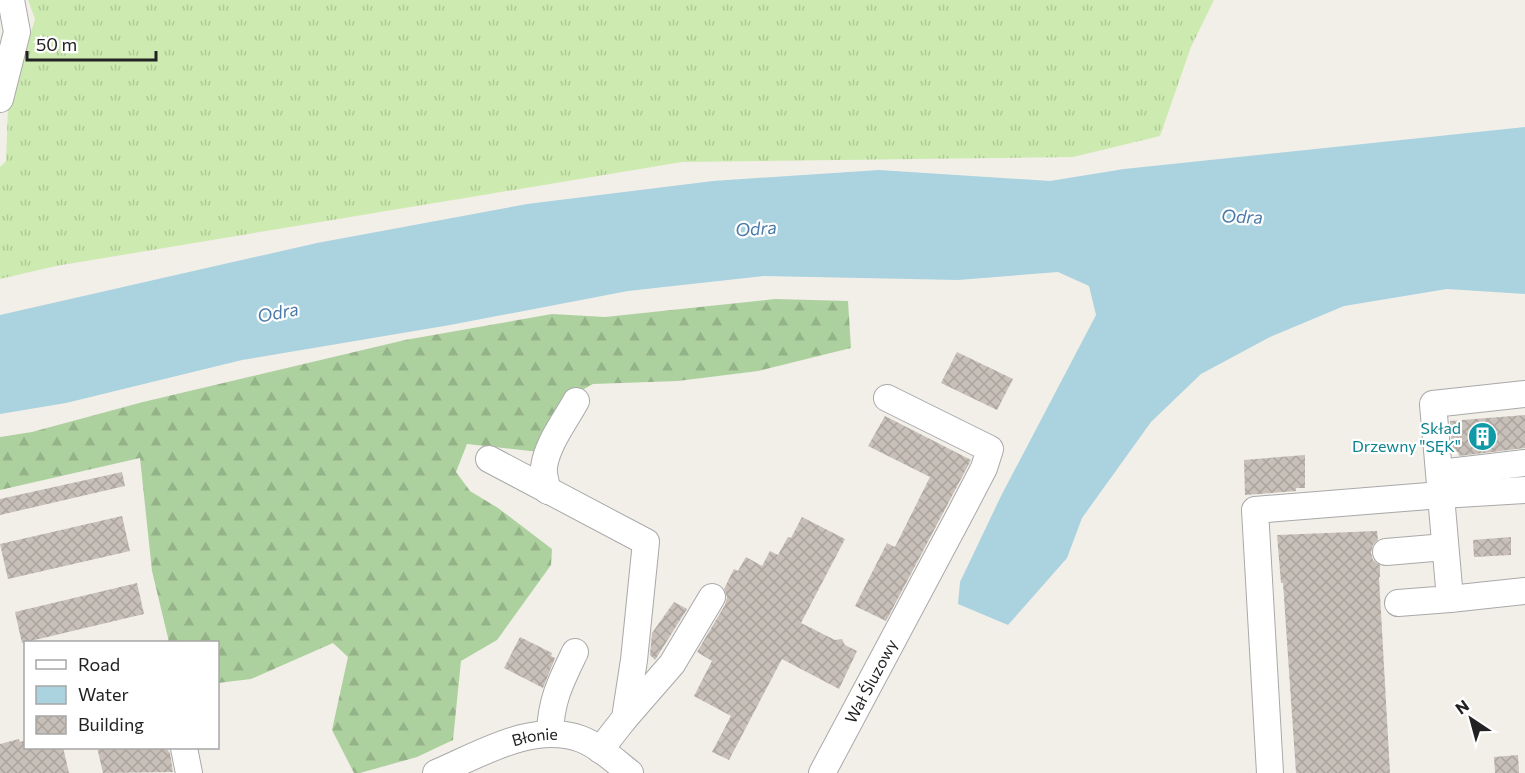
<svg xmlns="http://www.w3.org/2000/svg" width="1525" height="773" viewBox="0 0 1525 773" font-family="Commissioner,sans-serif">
  <defs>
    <pattern id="grass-tufts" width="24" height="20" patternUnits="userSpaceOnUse" patternTransform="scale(1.5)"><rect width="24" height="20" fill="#cdebb0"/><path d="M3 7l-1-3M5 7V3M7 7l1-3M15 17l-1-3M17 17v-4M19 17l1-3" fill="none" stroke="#b0c997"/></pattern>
    <pattern id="forest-firs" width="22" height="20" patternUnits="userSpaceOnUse" patternTransform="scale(1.5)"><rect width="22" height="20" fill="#add19e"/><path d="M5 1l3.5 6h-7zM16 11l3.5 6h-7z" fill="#95b388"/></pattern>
    <pattern id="building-cross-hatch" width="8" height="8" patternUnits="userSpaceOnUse" patternTransform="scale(1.5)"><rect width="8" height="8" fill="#c7bfb8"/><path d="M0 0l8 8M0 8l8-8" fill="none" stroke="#aba49e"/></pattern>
  </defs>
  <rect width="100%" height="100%" fill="#f2efe9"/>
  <polygon fill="url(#grass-tufts)" points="28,0 1214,0 1191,47 1160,136 1073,157 682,162 56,266 0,279 0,167 6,161 8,107 35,19"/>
  <polygon fill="url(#forest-firs)" points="775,299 848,301 851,348 758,371 678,381 593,384 566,399 539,452 467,444 456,472 470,491 498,508 552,549 551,565 497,640 461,661 453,740 417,757 360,773 354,773 332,730 348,657 333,643 251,679 218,683 218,642 169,642 152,571 140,458 0,490 0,437 32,432 143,402 405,340 552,314 605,317"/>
  <polygon fill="#aad3df" points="1525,127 1525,294 1447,289 1344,306 1270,337 1201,374 1151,422 1082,518 1067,558 1008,625 958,604 960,582 1001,496 1096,315 1089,286 1058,272 958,280 764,276 628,291 450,325 242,360 66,403 0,414 0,315 317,243 527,204 713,181 879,170 1050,181 1124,169"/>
  <g fill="url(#building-cross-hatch)">
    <polygon points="957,352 1013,379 997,410 941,383"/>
    <polygon points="1525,415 1525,448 1459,456 1458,452 1452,452 1450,421"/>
    <polygon points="885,416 971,460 886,621 855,606 887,543 895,547 930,477 868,446"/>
    <polygon points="1305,455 1305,488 1296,488 1296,491 1245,495 1244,460"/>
    <polygon points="122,472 125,486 0,515 0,499"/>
    <polygon points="122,516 130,551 8,579 0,544"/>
    <polygon points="802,517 845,539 801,623 835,640 842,639 845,645 857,651 839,689 782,659 729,760 712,752 731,716 694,696 712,661 697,652 725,605 727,597 724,589 734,569 738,571 746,557 762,566 770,551 778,555 788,537 791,538"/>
    <polygon points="1377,531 1378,540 1373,545 1371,553 1373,560 1380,565 1380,577 1379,577 1390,773 1296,773 1283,583 1281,583 1277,535"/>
    <polygon points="1511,537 1511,555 1474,557 1473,540"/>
    <polygon points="137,583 144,614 22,643 15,612"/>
    <polygon points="674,602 687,609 655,660 650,655 652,633"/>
    <polygon points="520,637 552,653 551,656 555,658 543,688 504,668"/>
    <polygon points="19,739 20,742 26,740 26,747 63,747 69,773 0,773 0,744"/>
    <polygon points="97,747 165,747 170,753 173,772 103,773"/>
    <polygon points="1518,755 1519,773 1495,773 1494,757"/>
  </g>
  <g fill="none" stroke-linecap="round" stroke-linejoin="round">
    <defs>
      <g id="minor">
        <polyline points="0,99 17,32 11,0"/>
        <polyline points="489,459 646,542 634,660 625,718 600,750"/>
        <polyline points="1440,473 1525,463"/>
        <path d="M 548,491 C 546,483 543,475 544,467 C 547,444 565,421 576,401"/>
        <polyline points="1386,552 1445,547"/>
        <polyline points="1450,599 1525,591"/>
        <polyline points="1398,603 1450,599 1433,404 1525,394"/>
        <polyline points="625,718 672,664 712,597"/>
        <path d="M 550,733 C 551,700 561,681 575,652"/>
        <polyline points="184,748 189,773"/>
        <path id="s1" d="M 436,773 C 479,755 533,721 581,739 C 599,746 615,761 630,773"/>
        <path id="s2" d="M 822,773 L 959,516 L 984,468 L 990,449 L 887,398"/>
        <polyline points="1270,773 1255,510 1441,495 1525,490"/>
      </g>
    </defs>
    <use href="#minor" stroke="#a9a9a9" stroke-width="28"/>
    <use href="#minor" stroke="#fff" stroke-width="26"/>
  </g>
  <defs>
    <symbol id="building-disc" viewBox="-11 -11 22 22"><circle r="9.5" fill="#0f9aa8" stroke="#fff"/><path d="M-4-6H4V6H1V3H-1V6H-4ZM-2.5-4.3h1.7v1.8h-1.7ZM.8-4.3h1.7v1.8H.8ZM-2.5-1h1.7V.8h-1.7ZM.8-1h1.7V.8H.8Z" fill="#fff"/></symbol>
  </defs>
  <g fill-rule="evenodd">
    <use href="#building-disc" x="1466" y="420" width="33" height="33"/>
  </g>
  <g text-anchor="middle" stroke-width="4.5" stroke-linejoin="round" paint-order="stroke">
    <g font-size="16" fill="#0d838f" stroke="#fff" text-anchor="end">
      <text x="1461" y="434">Skład<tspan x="1461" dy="18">Drzewny "SĘK"</tspan></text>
    </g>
    <g font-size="16" fill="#222" stroke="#fff">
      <text dy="6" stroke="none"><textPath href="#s2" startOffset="104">Wał Śluzowy</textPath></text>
      <text dy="6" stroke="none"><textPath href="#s1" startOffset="106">Błonie</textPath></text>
    </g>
    <g font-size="18" font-style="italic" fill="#4a7aab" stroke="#fff">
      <text transform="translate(1242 217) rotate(2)" y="6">Odra</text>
      <text transform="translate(756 229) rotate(-4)" y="6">Odra</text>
      <text transform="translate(278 313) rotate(-11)" y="6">Odra</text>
    </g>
  </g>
  <rect x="24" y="641" width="195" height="108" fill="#ffffff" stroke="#a7a7a7" stroke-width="1.5"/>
  <rect x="36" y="660" width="30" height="9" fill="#ffffff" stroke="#a7a7a7" stroke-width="1.5"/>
  <text x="78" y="671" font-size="18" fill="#222222">Road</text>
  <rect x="36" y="686" width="30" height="18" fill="#aad3df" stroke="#a7a7a7" stroke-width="1.5"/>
  <text x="78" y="701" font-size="18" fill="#222222">Water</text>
  <rect x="36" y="716" width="30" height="18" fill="url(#building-cross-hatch)" stroke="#a7a7a7" stroke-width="1.5"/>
  <text x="78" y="731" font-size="18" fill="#222222">Building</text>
  <g transform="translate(1471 719) rotate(324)" stroke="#ffffff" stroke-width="4.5" paint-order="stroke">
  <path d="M0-4.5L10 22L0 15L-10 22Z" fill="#222222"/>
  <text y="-9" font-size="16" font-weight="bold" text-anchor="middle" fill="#222222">N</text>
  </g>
  <path d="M27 51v9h129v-9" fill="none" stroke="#222222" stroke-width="3"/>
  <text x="36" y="51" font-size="18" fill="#222222" stroke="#ffffff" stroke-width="4.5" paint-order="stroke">50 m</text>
</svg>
